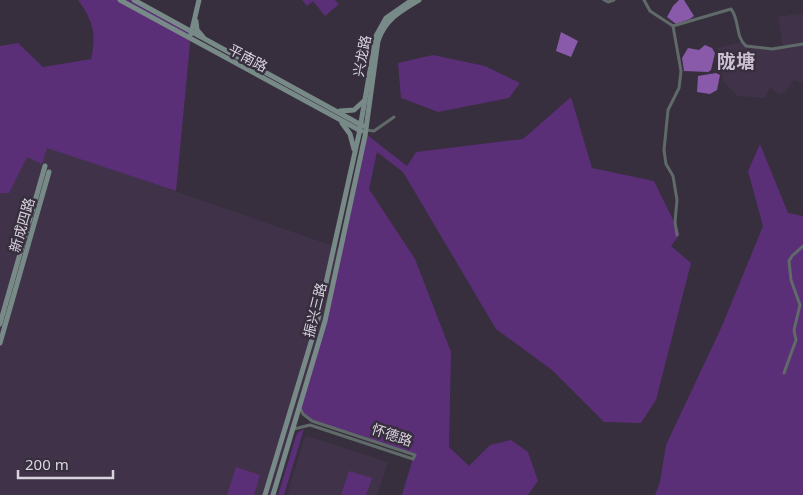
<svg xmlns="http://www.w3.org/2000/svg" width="803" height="495" viewBox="0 0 803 495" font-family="'Noto Sans','Noto Sans SC',sans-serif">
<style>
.built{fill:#403349}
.green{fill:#5b2f77}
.water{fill:#895aa9}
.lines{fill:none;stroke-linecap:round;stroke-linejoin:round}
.street{stroke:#5f6a69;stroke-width:3}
.secondary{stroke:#788a87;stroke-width:5}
.labels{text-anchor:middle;stroke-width:5;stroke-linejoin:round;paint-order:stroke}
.street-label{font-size:14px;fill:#d9d3de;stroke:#372e3e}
.district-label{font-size:19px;font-weight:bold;fill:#cabfd3;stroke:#372e3e}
</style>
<rect width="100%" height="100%" fill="#372e3e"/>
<g class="built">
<path d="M803,13V84L794,80L785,93L779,94L770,88L765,98L738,96L723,81L717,48L742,42L746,46L772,49L783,47L778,17Z"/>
<path d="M0,134L47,147L342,249L326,314L273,495H0Z"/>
<path d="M307,436L388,462L377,495H287L304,439Z"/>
</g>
<g class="green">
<path d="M78,0H134L191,33L176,191L47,148L42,164L27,157L9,193H0V46L18,43L43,67L91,59C97,35 93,20 78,0Z"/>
<path d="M302,0H335L339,4L325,16L313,1L307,6Z"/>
<path d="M433,55L485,66L520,83L509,98L438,112L401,98L398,63Z"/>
<path d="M571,97L592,168L654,181L680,234L671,246L691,263L656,400L641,423L604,422L552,370L496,329L403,172L377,152L369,189L415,259L451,352L449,447L469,466L490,445L511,440L528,452L538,481L528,495H402L414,455L309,419L300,408L326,314L366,134L407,166L416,152L523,139Z"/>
<path d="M760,144L788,213L803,216V495H655L660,482L666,445L722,326L763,226L748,171Z"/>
<path d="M304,429L284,495H278L297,433Z"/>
<path d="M236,467L260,475L254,495H227Z"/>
<path d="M349,471L372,478L366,495H341Z"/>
</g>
<g class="water">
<path d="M679,0H684L694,16L690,19L676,24L667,17L673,6Z"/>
<path d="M561,32L578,41L571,57L556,51Z"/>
<path d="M705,45L712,48L715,53L711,70L708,72L684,71L682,58L688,48L699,50Z"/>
<path d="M716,73L720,75L717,90L710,94L697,92L698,76Z"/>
</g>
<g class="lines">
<g class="street">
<path d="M604,0L608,2L614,0"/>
<path d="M644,0L650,11L673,26L731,9C740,20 735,37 746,46L772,49L803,44"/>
<path d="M673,26L681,71L679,88L668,110L664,150L666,164L673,176L677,200L675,222L677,235"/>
<path d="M366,130L374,131L394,117"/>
<path d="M784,373L796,340L794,330L800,305L791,280L789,261L792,256L803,246"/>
<path d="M294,429L310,425L413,459L415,455L312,421L303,414L300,408"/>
</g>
<g class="secondary">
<path d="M120,0L361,131"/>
<path d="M134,0L363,126"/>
<path d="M196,21L197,30L203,37"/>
<path d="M191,34L199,0"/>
<path d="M340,111L354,110L365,100"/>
<path d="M342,123L350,134L354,149"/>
<path d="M0,324L45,166"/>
<path d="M0,343L49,172"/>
<path d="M265,495L318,319L359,134L376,36L386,18L412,0"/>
<path d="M273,495L325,321L365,136L378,41C385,20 400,11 419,0"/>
</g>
</g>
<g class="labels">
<g class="street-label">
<text transform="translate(362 56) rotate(-79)" y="5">兴龙路</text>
<text transform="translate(248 58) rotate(28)" y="5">平南路</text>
<text transform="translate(22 225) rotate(-74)" y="5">新成四路</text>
<text transform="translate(315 310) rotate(-76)" y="5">振兴三路</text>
<text transform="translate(392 435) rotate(18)" y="5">怀德路</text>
</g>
<g class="district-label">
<text x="736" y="68">陇塘</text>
</g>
</g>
<path d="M18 470v8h95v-8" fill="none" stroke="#d9d3de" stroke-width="2.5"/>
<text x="25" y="470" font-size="15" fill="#d9d3de" stroke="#372e3e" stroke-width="4" paint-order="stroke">200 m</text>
</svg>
